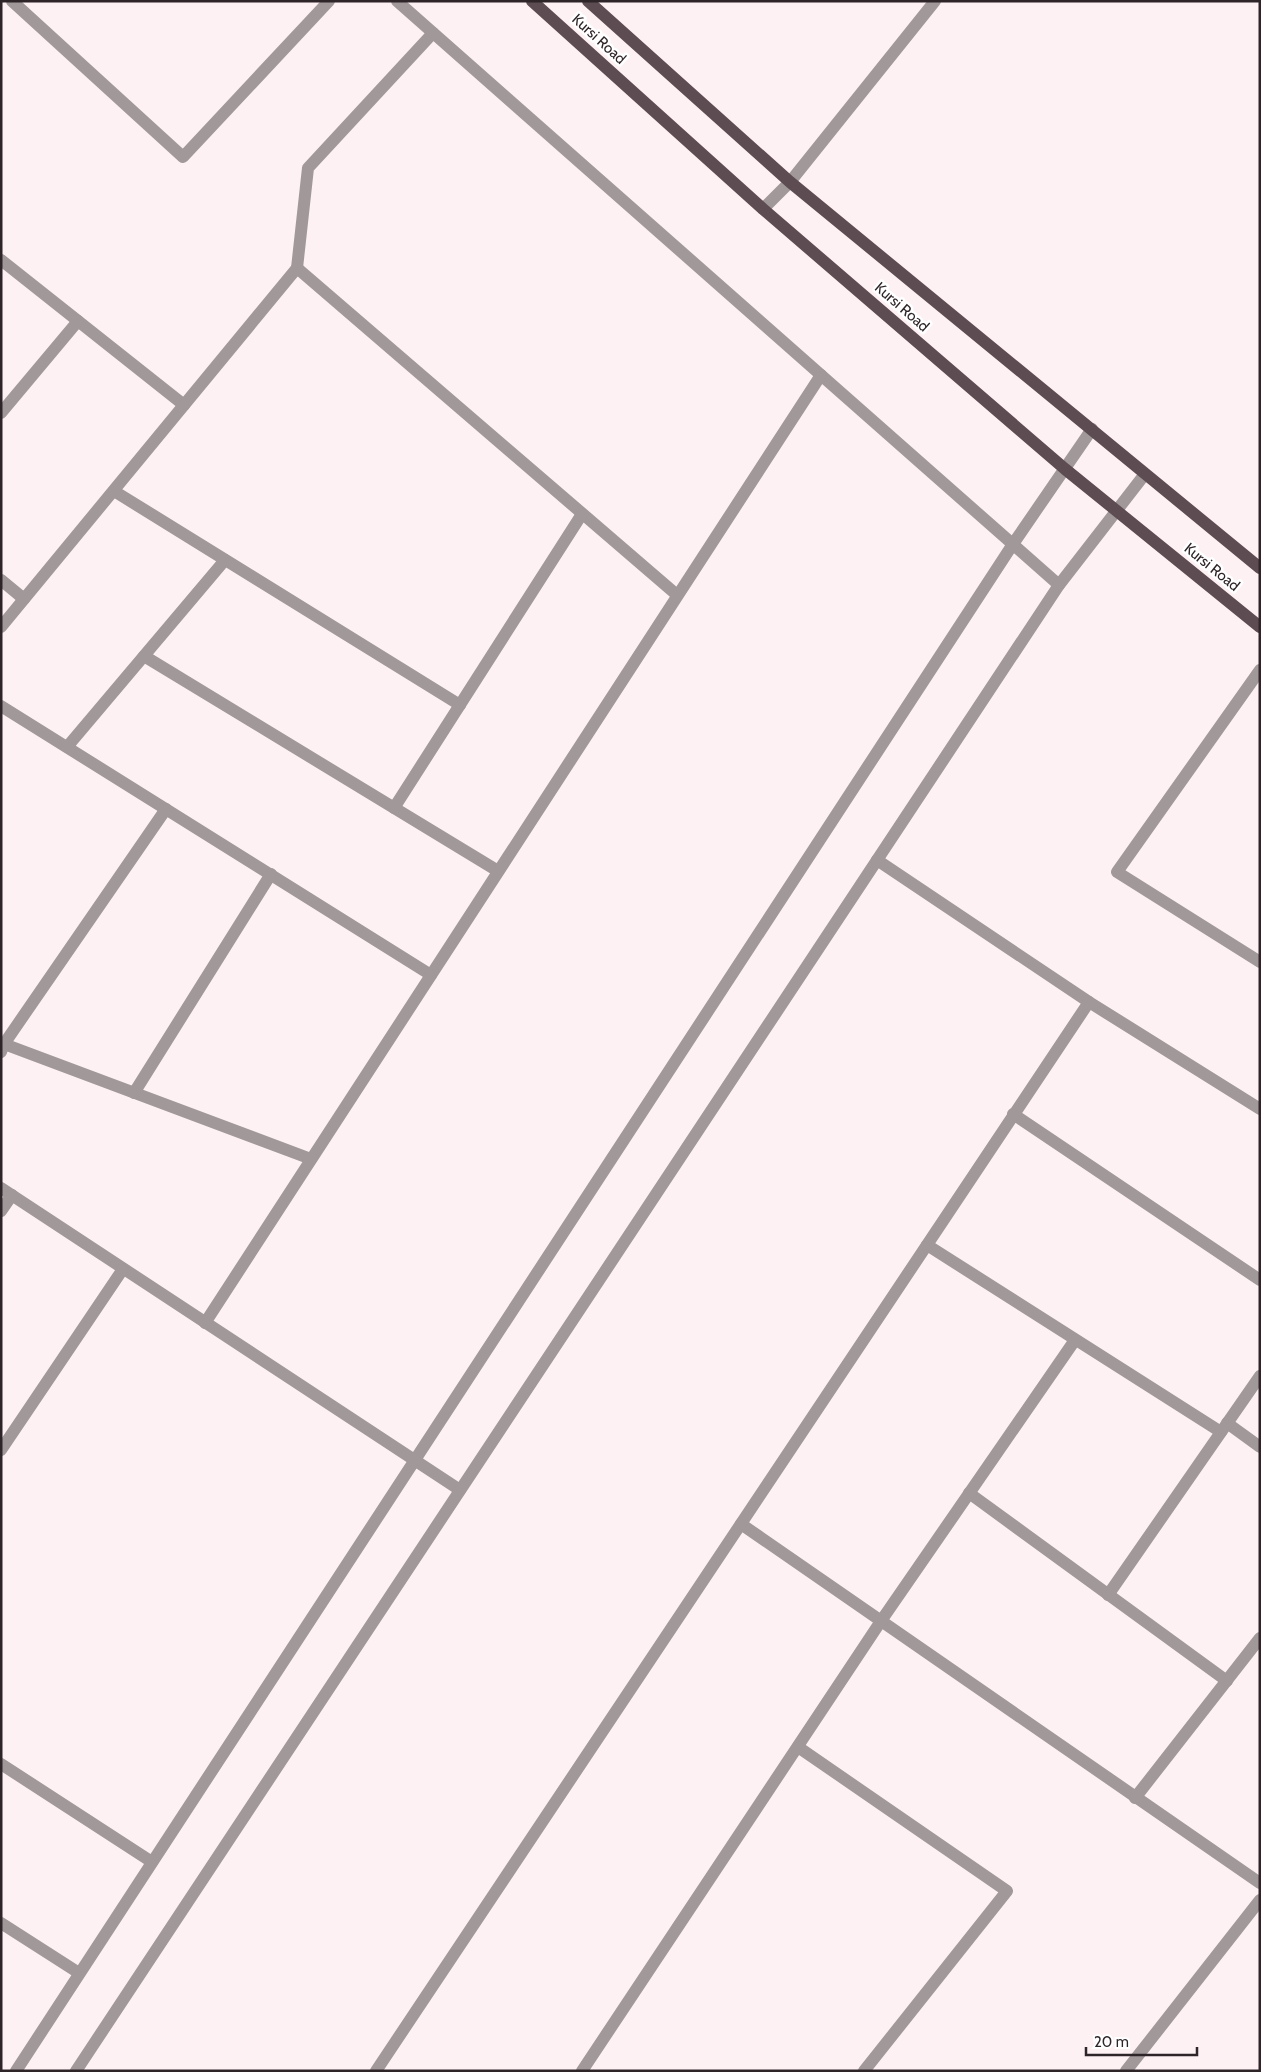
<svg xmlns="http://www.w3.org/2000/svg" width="1261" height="2072" viewBox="0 0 1261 2072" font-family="Cabin,sans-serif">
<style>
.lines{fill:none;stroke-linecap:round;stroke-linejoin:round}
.minor{stroke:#a1989a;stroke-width:12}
.major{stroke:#5d4d52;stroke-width:12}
.labels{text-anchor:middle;stroke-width:5;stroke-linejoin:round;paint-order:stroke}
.street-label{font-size:15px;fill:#2e2528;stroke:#fff}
</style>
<rect width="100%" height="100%" fill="#fef1f4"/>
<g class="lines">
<g class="minor">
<path d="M12,1L183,157L329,1"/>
<path d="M397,1L1059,585"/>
<path d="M763,209L790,182L935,1"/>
<path d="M1,260L184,405"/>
<path d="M297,268L677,595"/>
<path d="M1,413L78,321"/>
<path d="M114,491L460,705"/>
<path d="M1,580L24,599"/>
<path d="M1,627L297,268L308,168L433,33"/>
<path d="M144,656L498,871"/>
<path d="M1260,670L1117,872L1260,962"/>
<path d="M1,706L431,975"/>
<path d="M67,747L225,560"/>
<path d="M394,808L582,514"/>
<path d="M877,860L1089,1002L1260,1109"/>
<path d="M4,1044L311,1159"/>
<path d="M1,1052L4,1044L166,809"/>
<path d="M134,1093L271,874"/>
<path d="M1013,1114L1260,1280"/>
<path d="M1,1188L460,1490"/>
<path d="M1,1211L12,1195"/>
<path d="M927,1245L1221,1432"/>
<path d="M205,1323L821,375"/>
<path d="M1227,1423L1260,1447"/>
<path d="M1,1450L123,1269"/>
<path d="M969,1493L1227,1681"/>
<path d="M741,1524L1260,1883"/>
<path d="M1108,1595L1260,1376"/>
<path d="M798,1747L1007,1891L864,2071"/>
<path d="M1,1764L152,1862"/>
<path d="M1135,1798L1260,1638"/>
<path d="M1,1923L79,1973"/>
<path d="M16,2071L1013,544L1092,429"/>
<path d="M76,2071L1059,585L1145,474"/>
<path d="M376,2071L1089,1002"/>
<path d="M582,2071L881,1621L1075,1340"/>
<path d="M1126,2071L1260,1900"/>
</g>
<g class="major">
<path d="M532,1L763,209L1065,469L1260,627"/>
<path d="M588,1L790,182L1260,568"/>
</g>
</g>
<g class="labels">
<g class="street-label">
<text transform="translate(599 39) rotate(42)" y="5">Kursi Road</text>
<text transform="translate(902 307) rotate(41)" y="5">Kursi Road</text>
<text transform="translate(1212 567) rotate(39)" y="5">Kursi Road</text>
</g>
</g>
<rect width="1261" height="2072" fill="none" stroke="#2e2528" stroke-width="5"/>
<path d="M1086 2047v8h111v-8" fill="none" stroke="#2e2528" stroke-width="2.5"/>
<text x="1094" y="2047" font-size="15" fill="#2e2528" stroke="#ffffff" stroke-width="4" paint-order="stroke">20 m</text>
</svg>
